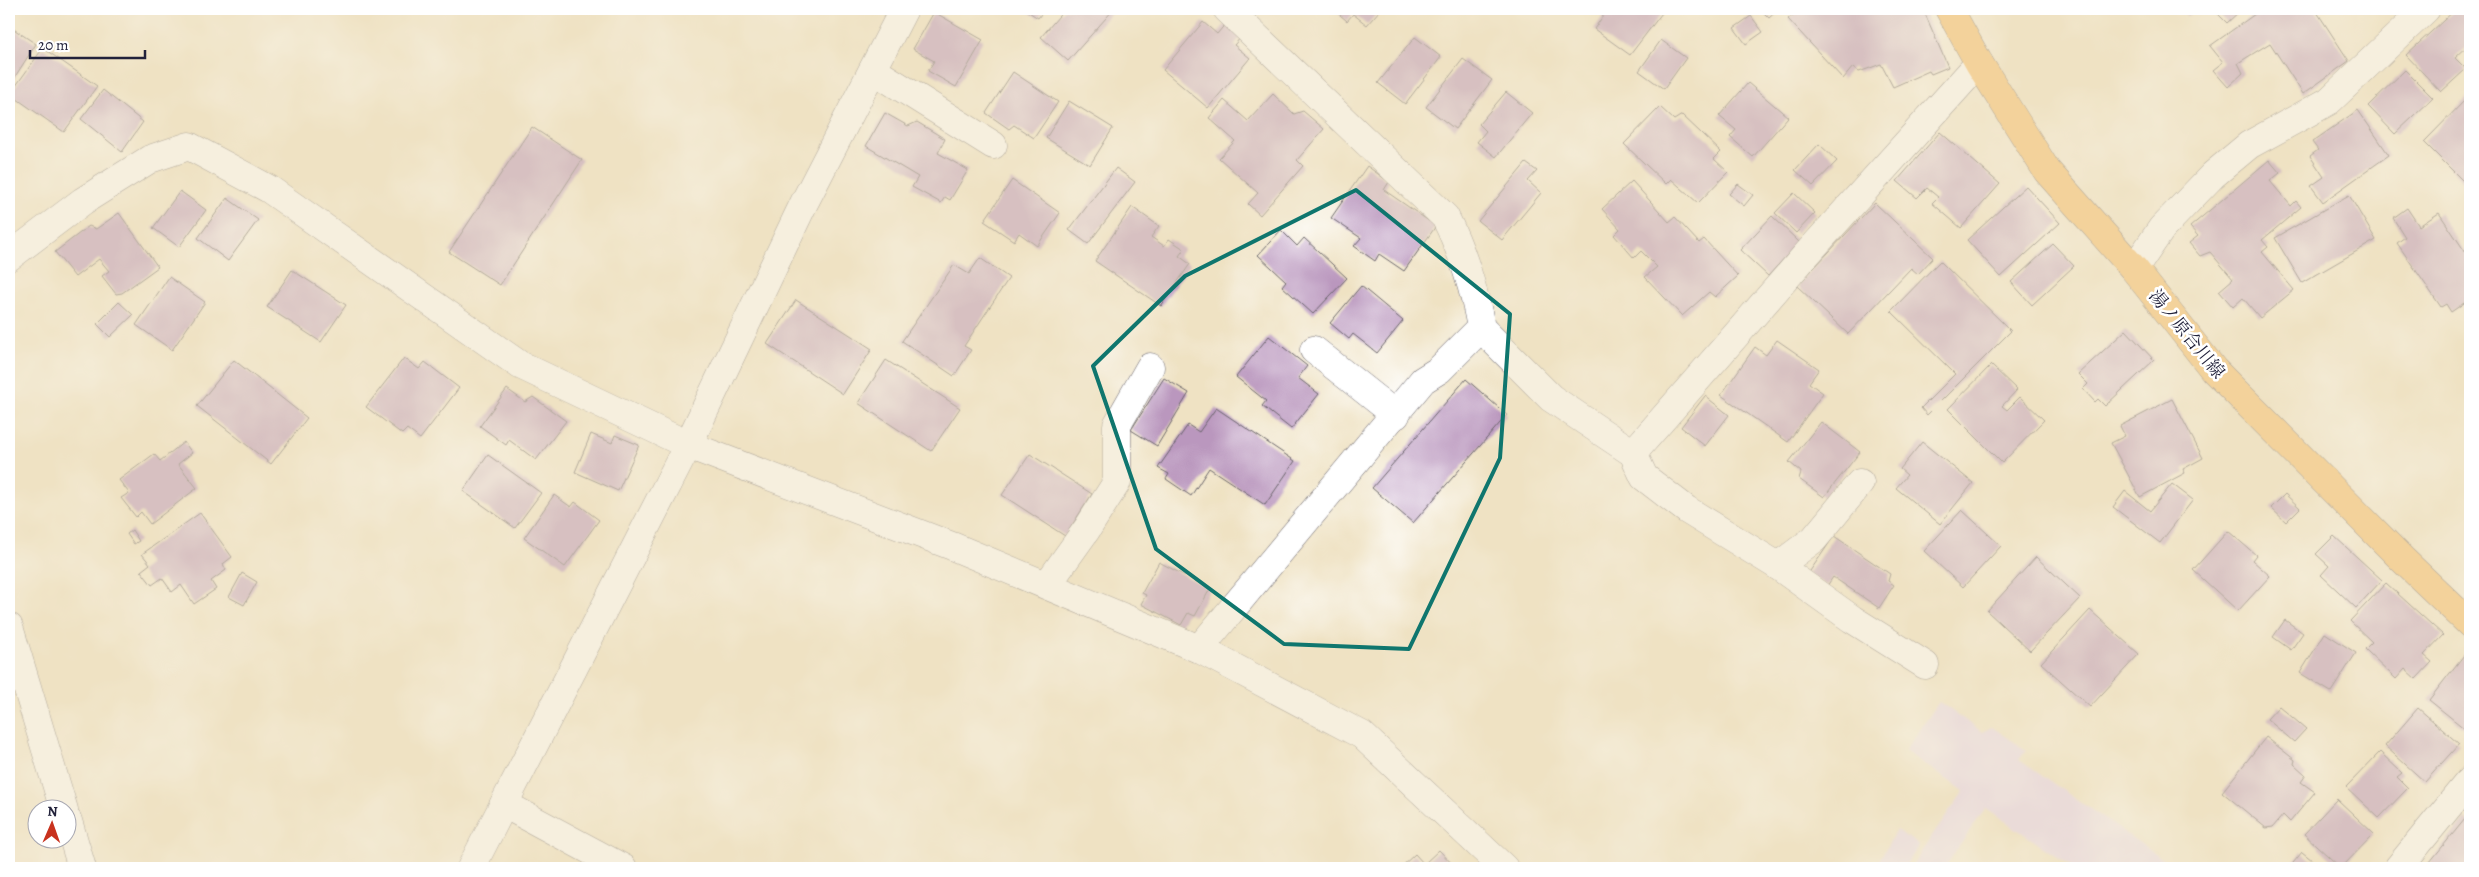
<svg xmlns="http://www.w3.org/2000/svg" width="2479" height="877" viewBox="0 0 2479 877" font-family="Alegreya,'Noto Serif JP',serif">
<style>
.built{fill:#e4d3f2}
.building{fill:#ba97be}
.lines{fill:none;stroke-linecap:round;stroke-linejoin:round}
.minor-casing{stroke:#6a656b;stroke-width:29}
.major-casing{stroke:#6a656b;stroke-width:29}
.minor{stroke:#fff;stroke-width:28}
.major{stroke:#f8bf6c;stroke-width:28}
.marked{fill:none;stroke:#0f766e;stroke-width:4;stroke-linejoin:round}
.labels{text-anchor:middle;stroke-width:5;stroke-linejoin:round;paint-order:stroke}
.street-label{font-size:18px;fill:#22223b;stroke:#fff}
</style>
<rect width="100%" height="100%" fill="#fff"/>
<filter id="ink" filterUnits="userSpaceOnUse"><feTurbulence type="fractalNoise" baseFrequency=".02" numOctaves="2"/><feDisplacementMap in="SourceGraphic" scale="10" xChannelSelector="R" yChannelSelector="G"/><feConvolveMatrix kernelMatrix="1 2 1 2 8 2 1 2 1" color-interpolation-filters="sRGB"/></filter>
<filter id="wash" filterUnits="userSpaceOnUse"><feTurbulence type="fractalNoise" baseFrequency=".0096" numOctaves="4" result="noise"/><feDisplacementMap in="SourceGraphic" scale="20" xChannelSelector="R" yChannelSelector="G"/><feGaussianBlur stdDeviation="1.12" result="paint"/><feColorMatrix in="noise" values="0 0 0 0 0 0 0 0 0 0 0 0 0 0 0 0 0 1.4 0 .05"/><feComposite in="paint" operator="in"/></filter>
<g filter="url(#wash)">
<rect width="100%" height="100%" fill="#efe2c3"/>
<g class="built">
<path d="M1939,702L1982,732L1992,727L2026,750L2019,760L2176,868H2074L1986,808L1944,868H1910L1964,791L1905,751Z"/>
<path d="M1896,830L1919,845L1904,868H1875Z"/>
</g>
<g id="blocks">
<g class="building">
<path d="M1024,9H1045L1038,18Z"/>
<path d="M1065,9H1114L1068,61L1041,37Z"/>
<path d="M1333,9H1379L1380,10L1367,25L1353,14L1347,21Z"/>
<path d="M1608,9H1665L1630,55L1594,29Z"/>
<path d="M1760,9H1779L1769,18Z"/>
<path d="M1800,9H1923L1948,67L1931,74L1929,71L1893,87L1881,64L1859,72L1853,67L1843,79L1788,19Z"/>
<path d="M2180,9H2195L2187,16Z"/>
<path d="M2213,9H2242L2227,23Z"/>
<path d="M2262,9H2315L2349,61L2303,94L2270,43L2238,63L2243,73L2228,87L2213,70L2223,62L2210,46Z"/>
<path d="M2456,9H2470V44L2455,58L2466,69L2441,92L2406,55Z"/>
<path d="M934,12L983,40L956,87L928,71L934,61L913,49Z"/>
<path d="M1751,16L1763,32L1746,44L1734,28Z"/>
<path d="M1203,22L1217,34L1227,22L1243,35L1234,45L1250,58L1208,108L1163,70Z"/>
<path d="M9,26L36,44L9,86Z"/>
<path d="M1415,37L1441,57L1405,104L1378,83Z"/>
<path d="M1661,40L1686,58L1664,89L1639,71Z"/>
<path d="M43,48L97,86L64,132L10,94Z"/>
<path d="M1463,59L1492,80L1455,129L1426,107Z"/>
<path d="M2405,70L2433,98L2395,134L2368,106Z"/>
<path d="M1013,72L1058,102L1034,138L1014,125L1009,129L986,113Z"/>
<path d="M1748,83L1788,117L1753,157L1730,137L1736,130L1719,116Z"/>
<path d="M103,90L143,122L122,152L81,119Z"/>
<path d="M1506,92L1532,113L1496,157L1477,142L1486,131L1479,124Z"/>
<path d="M1273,94L1294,114L1303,111L1324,129L1297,160L1303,166L1260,215L1248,204L1258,193L1219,158L1235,141L1209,118L1224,100L1248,121Z"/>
<path d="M2470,95V188L2424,142Z"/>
<path d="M1069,101L1113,128L1090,165L1046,138Z"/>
<path d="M1660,107L1674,120L1682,115L1721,152L1714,159L1728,172L1698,203L1671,179L1666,184L1624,144Z"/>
<path d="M2358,110L2389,155L2323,202L2311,186L2324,177L2310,156L2318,150L2312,142Z"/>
<path d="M885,113L908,126L917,122L945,139L938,153L968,170L950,200L945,197L941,203L912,187L918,177L866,146Z"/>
<path d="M532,127L582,160L500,285L449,252Z"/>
<path d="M1940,132L2000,184L1961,228L1932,203L1938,197L1927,188L1917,198L1897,181Z"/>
<path d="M1819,144L1837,161L1813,186L1795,170Z"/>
<path d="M2269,160L2280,173L2270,181L2291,206L2296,201L2301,207L2262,240L2268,247L2262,252L2294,290L2260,318L2243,298L2233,307L2219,291L2233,279L2210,252L2200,256L2189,243L2198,236L2190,227Z"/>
<path d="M1526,163L1537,171L1528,181L1541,193L1502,240L1478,221Z"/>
<path d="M1367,166L1389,182L1384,190L1436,226L1404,271L1379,254L1375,261L1354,246L1361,238L1331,218Z"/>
<path d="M1116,168L1135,182L1088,244L1069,230Z"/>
<path d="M1012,180L1060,213L1037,246L1019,233L1014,241L984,221Z"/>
<path d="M1632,181L1669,222L1675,217L1699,243L1704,239L1738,276L1715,297L1709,292L1682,316L1645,277L1657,267L1641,251L1634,258L1614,235L1620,229L1602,209Z"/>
<path d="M1738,184L1753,195L1744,206L1729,194Z"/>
<path d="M2026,186L2060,223L2001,277L1967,240Z"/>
<path d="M180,191L206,210L179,247L153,228Z"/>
<path d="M1794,193L1815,213L1796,233L1775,213Z"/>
<path d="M2349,195L2376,240L2302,283L2275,238Z"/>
<path d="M227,198L258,220L228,261L198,238Z"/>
<path d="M1875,203L1933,258L1918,274L1911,268L1848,334L1797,286Z"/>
<path d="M1132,207L1159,226L1151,237L1164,246L1169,239L1184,249L1179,256L1190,264L1161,306L1095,261Z"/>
<path d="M2407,208L2419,226L2439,213L2470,259V299L2451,312L2446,304L2441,307L2397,243L2405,237L2393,218Z"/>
<path d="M119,213L158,267L122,293L116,294L102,276L109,271L99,259L75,277L55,252L89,226L96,229Z"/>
<path d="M1772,216L1799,242L1768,276L1740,250Z"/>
<path d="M1281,230L1297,246L1304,238L1347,278L1313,314L1282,286L1286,281L1258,255Z"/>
<path d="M2053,244L2074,266L2032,305L2011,282Z"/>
<path d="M980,258L1009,278L964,346L971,350L954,376L902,341L954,265L969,274Z"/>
<path d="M1940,261L2011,331L1927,415L1921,408L1955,374L1891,311Z"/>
<path d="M292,270L346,305L321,342L267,307Z"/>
<path d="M169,277L205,302L172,350L136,325Z"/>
<path d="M1361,286L1403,321L1377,353L1353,334L1349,339L1330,323Z"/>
<path d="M796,300L872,349L843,394L767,344Z"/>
<path d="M119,302L133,315L110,337L97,324Z"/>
<path d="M2126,330L2154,360L2105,406L2098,399L2095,402L2083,389L2088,384L2078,374Z"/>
<path d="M1269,336L1307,366L1298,378L1319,394L1291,429L1262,406L1266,401L1236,377Z"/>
<path d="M1777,340L1819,369L1809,383L1823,393L1788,442L1721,395L1755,347L1766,355Z"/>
<path d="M404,358L419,369L425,362L459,388L420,439L407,429L402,434L366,407Z"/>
<path d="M234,360L307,418L271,464L197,406Z"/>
<path d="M886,360L960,408L931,451L858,403Z"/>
<path d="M1991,365L2017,390L2002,406L2007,410L2020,397L2044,420L2002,463L1948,409Z"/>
<path d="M1164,378L1189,393L1157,446L1131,430Z"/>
<path d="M1466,379L1507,415L1413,523L1372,488Z"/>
<path d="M507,389L525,402L533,397L566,421L536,460L509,440L506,445L480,426Z"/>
<path d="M1705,396L1729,415L1705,446L1681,427Z"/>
<path d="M2172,399L2203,458L2183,469L2185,473L2140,497L2111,443L2125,436L2120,426Z"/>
<path d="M1216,408L1295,461L1265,505L1209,468L1191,496L1166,479L1169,474L1158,468L1188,425L1199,432Z"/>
<path d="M1821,422L1860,452L1824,497L1799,479L1801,472L1789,462Z"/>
<path d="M591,434L612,443L615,435L639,445L618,491L575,472Z"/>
<path d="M184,442L192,453L178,464L197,488L150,524L141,512L136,517L121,498L129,493L119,480L154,454L160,461Z"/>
<path d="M1922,442L1973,483L1940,524L1896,488L1907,475L1900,469Z"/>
<path d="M1030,454L1092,494L1065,536L1002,495Z"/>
<path d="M488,455L541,493L515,528L463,491Z"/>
<path d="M2172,484L2193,500L2160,543L2113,507L2125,491L2150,511Z"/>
<path d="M2285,494L2300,508L2286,522L2271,508Z"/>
<path d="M554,495L571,507L575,502L599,520L565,567L524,538Z"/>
<path d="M1962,510L2001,546L1963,587L1924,551Z"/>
<path d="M200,513L232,557L223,564L226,570L211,581L216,589L194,604L181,585L172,592L162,578L152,585L141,571L150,564L142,554Z"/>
<path d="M132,530L139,541L134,544L127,534Z"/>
<path d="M2228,531L2256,555L2252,560L2270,576L2238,611L2193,570Z"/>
<path d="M1834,536L1890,574L1888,581L1894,585L1879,608L1833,577L1827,586L1808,574Z"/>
<path d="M2334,536L2382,580L2356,608L2321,575L2329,566L2316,554Z"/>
<path d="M2036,557L2080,598L2030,651L1987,611Z"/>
<path d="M1159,562L1210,589L1195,616L1188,613L1181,625L1141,604L1146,595L1142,593Z"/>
<path d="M242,573L257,582L244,605L229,597Z"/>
<path d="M2386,583L2443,635L2424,655L2432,662L2416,679L2405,669L2396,679L2365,649L2372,642L2350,621Z"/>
<path d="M2090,610L2139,654L2090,707L2041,663Z"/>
<path d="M2285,620L2303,633L2291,650L2273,637Z"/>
<path d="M2325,633L2356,653L2331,692L2300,673Z"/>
<path d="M2464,655L2470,661V733L2429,700Z"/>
<path d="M2279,706L2306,729L2294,742L2267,719Z"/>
<path d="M2418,708L2459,744L2425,782L2385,746Z"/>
<path d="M2266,737L2295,760L2294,764L2306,775L2301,782L2315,792L2290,822L2283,815L2273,827L2266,828L2222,792Z"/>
<path d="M2380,752L2402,773L2397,777L2408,788L2379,818L2346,787Z"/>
<path d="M2337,799L2374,834L2341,868L2304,834Z"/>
<path d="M2465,819L2470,824V868H2425Z"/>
<path d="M1439,850L1456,868H1400L1415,854L1424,864Z"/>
<path d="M2302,852L2322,868H2289Z"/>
</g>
</g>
</g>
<g filter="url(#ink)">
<use href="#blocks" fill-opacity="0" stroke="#6a656b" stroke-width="1"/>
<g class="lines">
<g class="minor-casing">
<g id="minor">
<path d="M1227,9L1445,217C1462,250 1475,292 1481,328L1551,398L1633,453L1806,255L1979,63"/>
<path d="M873,70L993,145"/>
<path d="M9,257L83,201L150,159L189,146L269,189L520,365L688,445L952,546L1199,649L1362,735L1504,868"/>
<path d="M2134,269L2162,228L2213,175L2249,145L2329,101L2426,9"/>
<path d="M1314,350L1396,415"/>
<path d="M1633,453L1644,477L1687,510L1778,566L1852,619L1925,665"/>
<path d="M1778,566L1814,539L1860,483"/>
<path d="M1047,585L1087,529L1117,482V425L1150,367"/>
<path d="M9,627L64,810"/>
<path d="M1199,649L1423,380L1439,370L1481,328"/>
<path d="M504,804L623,868"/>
<path d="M68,821L82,868"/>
<path d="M471,868L688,445L804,203L904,9"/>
<path d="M2398,868L2470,780"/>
</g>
</g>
<g class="major-casing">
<path id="major" d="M1949,9L1979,63L2047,171L2134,269L2214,370L2402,559L2470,624"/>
</g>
<use href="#minor" class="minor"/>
<use href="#major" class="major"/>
</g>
</g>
<path d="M0 0H2479V877H0ZM1356,190L1510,314L1500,458L1409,649L1284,644L1156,549L1093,366L1185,276Z" fill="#efe2c3" fill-opacity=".55" fill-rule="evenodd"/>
<path class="marked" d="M1356,190L1510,314L1500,458L1409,649L1284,644L1156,549L1093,366L1185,276Z"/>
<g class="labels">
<g class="street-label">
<text transform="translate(2187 334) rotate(51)" y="6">湯ノ原合川線</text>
</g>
</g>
<rect width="2479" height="877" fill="none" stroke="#fff" stroke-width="30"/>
<g transform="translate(52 824) rotate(2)"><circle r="24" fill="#ffffff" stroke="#a7a7b1"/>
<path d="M0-4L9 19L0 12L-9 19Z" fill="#c8321e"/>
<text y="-8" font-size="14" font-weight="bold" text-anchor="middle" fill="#22223b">N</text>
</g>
<path d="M30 50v8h115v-8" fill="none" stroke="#22223b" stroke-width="2.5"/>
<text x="38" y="50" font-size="15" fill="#22223b" stroke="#ffffff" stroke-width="4" paint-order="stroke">20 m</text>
</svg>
